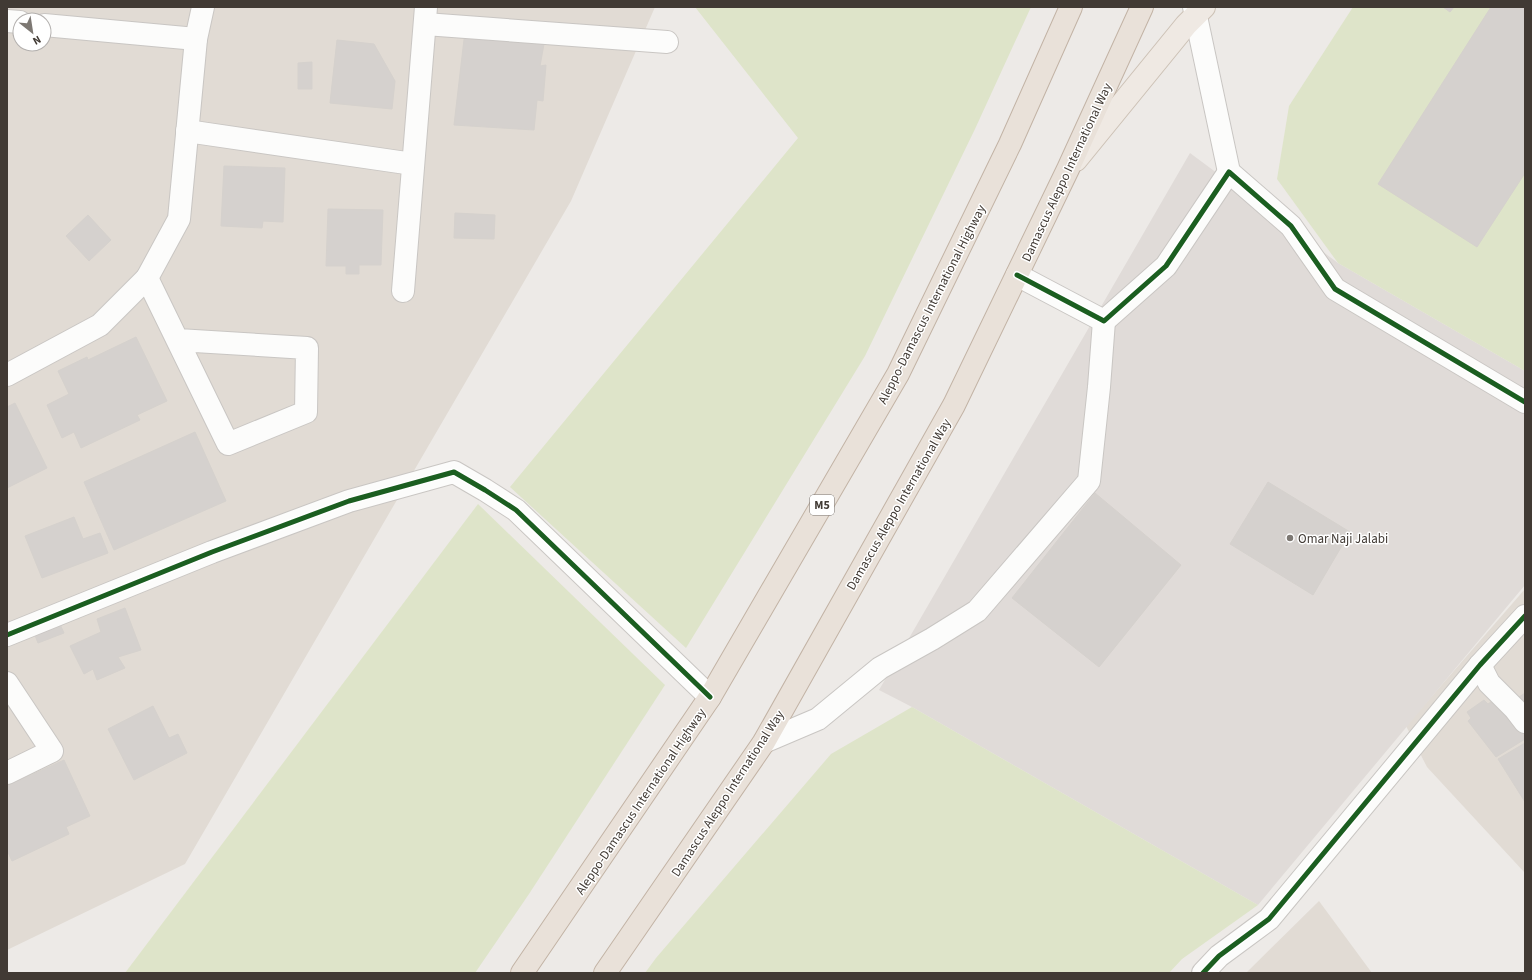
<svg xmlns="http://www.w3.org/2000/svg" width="1532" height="980" viewBox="0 0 1532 980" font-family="'Source Sans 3',sans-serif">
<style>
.residential{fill:#e1dbd4;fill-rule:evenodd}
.industrial{fill:#e0dbd8}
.green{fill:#dee4c9}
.building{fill:#d5d1ce;stroke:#d5d1cd}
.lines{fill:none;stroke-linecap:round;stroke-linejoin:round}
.minor-casing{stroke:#c9c6c3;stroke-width:24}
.major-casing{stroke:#cdc2b6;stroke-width:24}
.highway-casing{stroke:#c2b3a5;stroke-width:24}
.minor{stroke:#fcfcfb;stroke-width:22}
.major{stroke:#efe9e3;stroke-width:22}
.highway{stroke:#e9e1d9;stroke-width:22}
.cycleway-casing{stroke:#fff;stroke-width:8}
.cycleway{stroke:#1b5e20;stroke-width:5}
.poi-dot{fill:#7d7873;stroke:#fff;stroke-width:1.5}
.labels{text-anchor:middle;stroke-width:3;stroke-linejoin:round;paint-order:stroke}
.shield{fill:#fff;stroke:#7a7571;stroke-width:1}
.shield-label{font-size:12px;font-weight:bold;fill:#413a34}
.street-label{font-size:13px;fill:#413a34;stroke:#fff}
.poi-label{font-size:13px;fill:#413a34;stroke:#fff;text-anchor:start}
</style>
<rect width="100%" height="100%" fill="#edeae7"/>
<g class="residential">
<path d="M7,7H655L571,201L185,864L7,950ZM20,20H44V44H20Z"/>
<path d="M1525,589V873L1427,767L1406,726Z"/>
<path d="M1319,901L1372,973H1246Z"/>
</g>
<path class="industrial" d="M1190,153L1338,263L1525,371V585L1258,905L912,707L879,690Z"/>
<g class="green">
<path d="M695,7H1031L975,129L865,356L686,648L510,487L798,138Z"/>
<path d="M1353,7H1525V371L1338,263L1277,179L1289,106Z"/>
<path d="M478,504L665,685L529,894L475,973H125Z"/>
<path d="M912,707L1258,905L1182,959L1169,973H645L656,958L831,754Z"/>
</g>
<g class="building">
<path d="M1443,7H1454L1450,12Z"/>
<path d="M1491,7H1525V173L1477,247L1378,184Z"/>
<path d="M465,31L546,33L540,66L546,65L543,101L537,100L534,130L454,125Z"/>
<path d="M337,40L374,44L395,81L392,109L330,103Z"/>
<path d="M312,62V89H298V63Z"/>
<path d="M224,166L285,168L283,222L263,221L262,228L221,226Z"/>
<path d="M328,209L383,210L381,265H359V274H346V266H326Z"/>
<path d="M455,213L495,215L494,239L454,238Z"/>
<path d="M88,215L111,240L89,261L66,236Z"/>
<path d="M136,337L167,401L137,415L140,420L81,448L74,432L62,438L47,405L69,394L58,371L87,357L88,360Z"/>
<path d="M15,403L47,468L7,488V407Z"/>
<path d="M195,432L226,501L114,550L84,482Z"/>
<path d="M1268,482L1350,532L1313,595L1230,544Z"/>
<path d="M1095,493L1181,565L1099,667L1012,598Z"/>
<path d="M74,517L83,539L100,533L108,553L42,578L25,536Z"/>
<path d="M125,608L141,650L118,657L125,668L97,680L93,669L84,674L70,646L101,632L97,619Z"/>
<path d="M58,620L64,633L38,643L33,630Z"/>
<path d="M1525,693V707L1519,697Z"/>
<path d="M1497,698L1525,733V739L1496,757L1468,721L1471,718L1467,712L1484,700L1488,704Z"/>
<path d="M153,706L169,738L178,734L187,753L134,780L108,729Z"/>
<path d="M1525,743V802L1498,759Z"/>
<path d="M64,760L90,816L66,827L69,834L12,861L7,850V786Z"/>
</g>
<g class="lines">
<g class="minor-casing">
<g id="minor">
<path d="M1194,7L1229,172"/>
<path d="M7,21L20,22"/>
<path d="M425,24L667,42"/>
<path d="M44,25L196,39"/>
<path d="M187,131L413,164"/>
<path d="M1017,275L1104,321L1166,266L1229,172L1291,226L1335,289L1525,402"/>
<path d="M147,278L228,444L306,412L307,348L178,340"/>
<path d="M403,291L426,7"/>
<path d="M7,375L100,325L147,278L179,219L196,39L203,7"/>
<path d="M7,635L212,552L349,501L454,472L485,490L516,510L710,697"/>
<path d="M1480,665L1489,683L1515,709L1525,722"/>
<path d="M7,683L52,751L7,773"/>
<path d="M764,742L818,719L880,668L932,639L977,611L1089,481L1099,387L1104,321"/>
<path d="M1203,973L1219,956L1269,919L1480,665L1525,616"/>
</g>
</g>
<g class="major-casing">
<path id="major" d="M1076,160L1186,25L1204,7"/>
</g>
<g class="highway-casing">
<g id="highway">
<path d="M522,973L710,697L898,374L1010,144L1071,7"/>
<path d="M605,973L764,742L954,405L1068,169L1142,7"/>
</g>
</g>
<use href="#minor" class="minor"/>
<use href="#major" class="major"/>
<use href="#highway" class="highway"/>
<g class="cycleway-casing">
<g id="cycleway">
<path d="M1017,275L1104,321L1166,266L1229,172L1291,226L1335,289L1525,402"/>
<path d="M7,635L212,552L349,501L454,472L485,490L516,510L710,697"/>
<path d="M1203,973L1219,956L1269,919L1480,665L1525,616"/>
</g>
</g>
<use href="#cycleway" class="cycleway"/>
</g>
<circle class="poi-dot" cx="1290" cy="538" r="4"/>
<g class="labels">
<rect class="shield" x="810" y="495" width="24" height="20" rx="3"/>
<g class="shield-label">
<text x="822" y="509">M5</text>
</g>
<g class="street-label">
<text transform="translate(1066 172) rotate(-65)" y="5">Damascus Aleppo International Way</text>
<text transform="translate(931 304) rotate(-63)" y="5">Aleppo-Damascus International Highway</text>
<text transform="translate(898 504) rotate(-60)" y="5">Damascus Aleppo International Way</text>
<text transform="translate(727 793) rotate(-57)" y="5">Damascus Aleppo International Way</text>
<text transform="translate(640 801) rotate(-56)" y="5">Aleppo-Damascus International Highway</text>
</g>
<g class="poi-label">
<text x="1298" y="543">Omar Naji Jalabi</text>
</g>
</g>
<rect width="1532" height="980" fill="none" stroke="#413a34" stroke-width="16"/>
<g transform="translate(32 32) rotate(150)"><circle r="19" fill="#ffffff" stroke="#b3b0ae"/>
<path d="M0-3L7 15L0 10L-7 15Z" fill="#7d7873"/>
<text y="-6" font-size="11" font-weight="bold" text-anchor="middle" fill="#413a34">N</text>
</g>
</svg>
